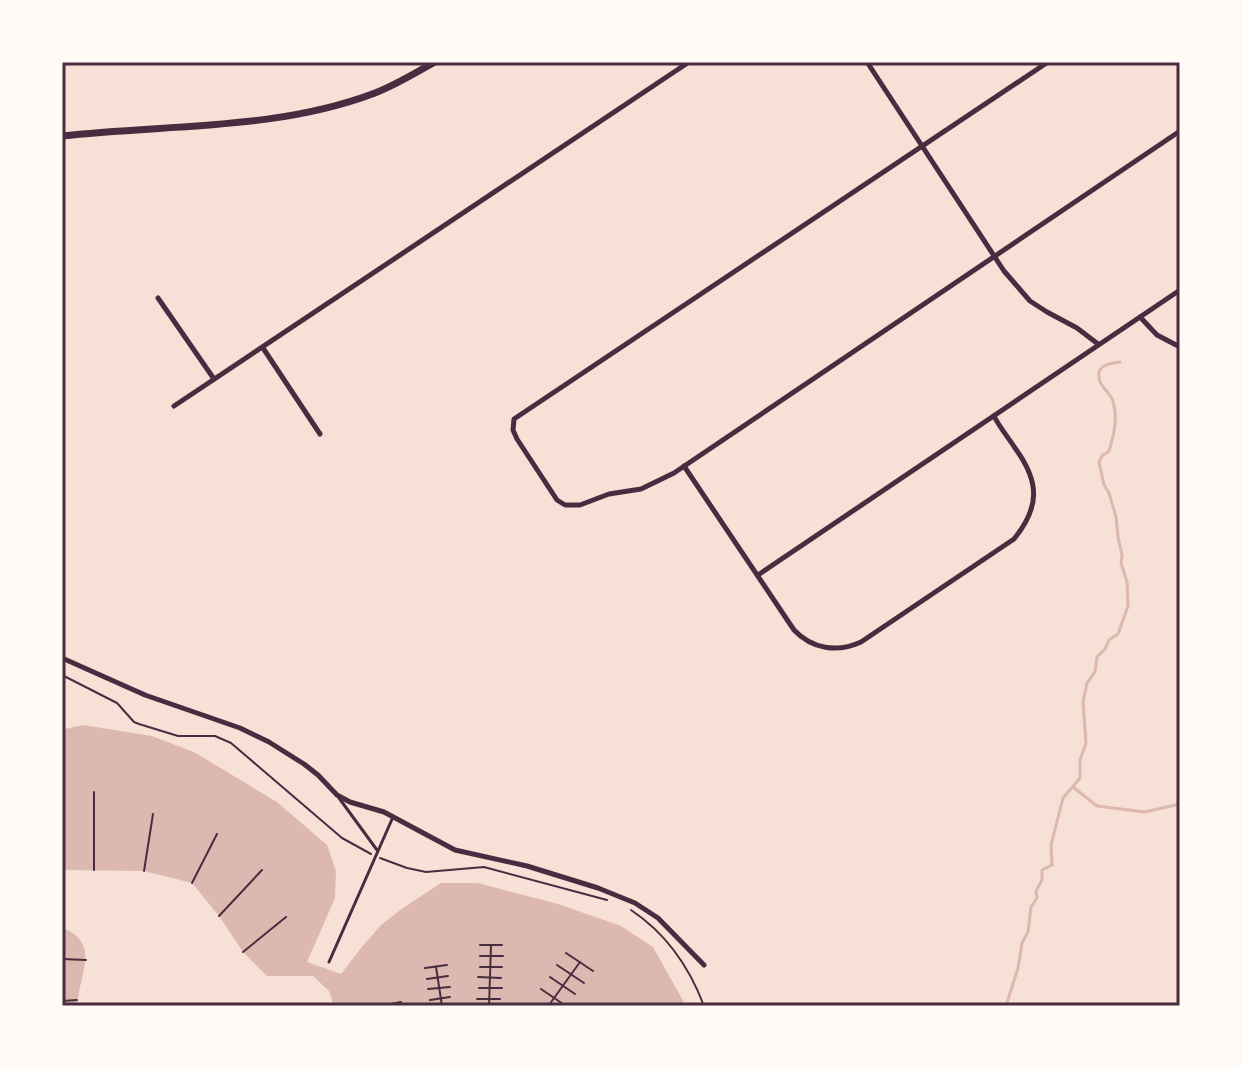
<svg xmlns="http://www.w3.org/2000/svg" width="1242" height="1068" viewBox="0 0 1242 1068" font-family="'Times New Roman',serif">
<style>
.water{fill:#dcb8b0}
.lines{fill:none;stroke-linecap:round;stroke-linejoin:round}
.stream{stroke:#dcb8b0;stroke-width:3}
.path{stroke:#4a2c40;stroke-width:2}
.service{stroke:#4a2c40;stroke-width:3}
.minor{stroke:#4a2c40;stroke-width:5}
.tertiary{stroke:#4a2c40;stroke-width:7}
.neatline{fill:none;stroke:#4a2c40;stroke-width:3}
</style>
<rect width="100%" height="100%" fill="#f7e1d7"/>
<g class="water">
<path d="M83,725L152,736L194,752L277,802L327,845L336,871L335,898L307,962L341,974L361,948L381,925L403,908L441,883H478L558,904L621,926L653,947L686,1006H550L536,1004L527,1006H334L329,991L313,976H267L243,952L219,916L192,883L144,871L62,870V738L65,729Z"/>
<path d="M62,928C102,942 79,976 77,1006H62Z"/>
</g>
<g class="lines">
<g class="stream">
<path d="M1073,787L1097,806L1145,812L1180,804"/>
<path d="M1006,1006L1018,968L1022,943L1028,932L1031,907L1037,898L1036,891L1042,880V870L1052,865L1051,845L1063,798L1080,778V760L1086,743L1083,702L1087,683L1095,672L1097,657L1105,649L1109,640L1118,634L1128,606L1127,582L1121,563L1122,555L1118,537L1116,517L1109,493L1104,485L1099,462L1102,456L1109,451C1114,434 1118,419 1113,401C1110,391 1097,386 1099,373C1100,364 1113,363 1120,362"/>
</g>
<g class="path">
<path d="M62,675L117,703L134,722L139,724L178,736H215L231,743L342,838L371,854"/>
<path d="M380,858L407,868L426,872L484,867L607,900"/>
<path d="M94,870V792"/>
<path d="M144,871L153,814"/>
<path d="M192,883L217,834"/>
<path d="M631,910C667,934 689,966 704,1006"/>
<path d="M219,916L262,870"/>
<path d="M480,945H502"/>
<path d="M243,952L286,917"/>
<path d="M566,953L593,971"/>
<path d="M480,956H503"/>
<path d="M62,959L86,960"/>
<path d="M557,965L584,983"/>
<path d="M436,967L442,1006"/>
<path d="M480,967H502"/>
<path d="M425,968L447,965"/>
<path d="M478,977L501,978"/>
<path d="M550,977L575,994"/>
<path d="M427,979L448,976"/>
<path d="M479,988H502"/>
<path d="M428,989L450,987"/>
<path d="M541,989L566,1006"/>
<path d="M477,999H500"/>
<path d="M430,1000L450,997"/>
<path d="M62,1001L77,1000"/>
<path d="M549,1005L580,962"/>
<path d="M381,1006L401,1002"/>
<path d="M489,1006L491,946"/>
</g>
<g class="service">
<path d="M339,798L377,850"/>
<path d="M329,962L393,817"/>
</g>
<g class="minor">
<path d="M867,62L1004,271L1030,301L1047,312L1077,328L1098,344"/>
<path d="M1048,62L514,419L513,430L517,439L557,500L565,505H580L609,494L641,489L674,473L1180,131"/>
<path d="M158,298L214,379"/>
<path d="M1140,317L1157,335L1180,347"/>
<path d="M263,348L320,434"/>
<path d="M174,406L689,62"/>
<path d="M684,466L794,630C812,649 837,653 861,642L1014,539C1040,507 1040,482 1015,448C1008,437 1000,428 994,416"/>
<path d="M758,575L1180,290"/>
<path d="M62,658L145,695L240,728L269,742L304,764L318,775L337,795L350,802L384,812L455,850L527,866L598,888L635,903L658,918L704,965"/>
</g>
<path class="tertiary" d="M62,136C166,124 275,131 375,93C396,85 415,73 435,62"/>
</g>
<rect width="1242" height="1068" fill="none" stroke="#fffaf5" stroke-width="128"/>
<rect x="64" y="64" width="1114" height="940" class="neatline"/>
</svg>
